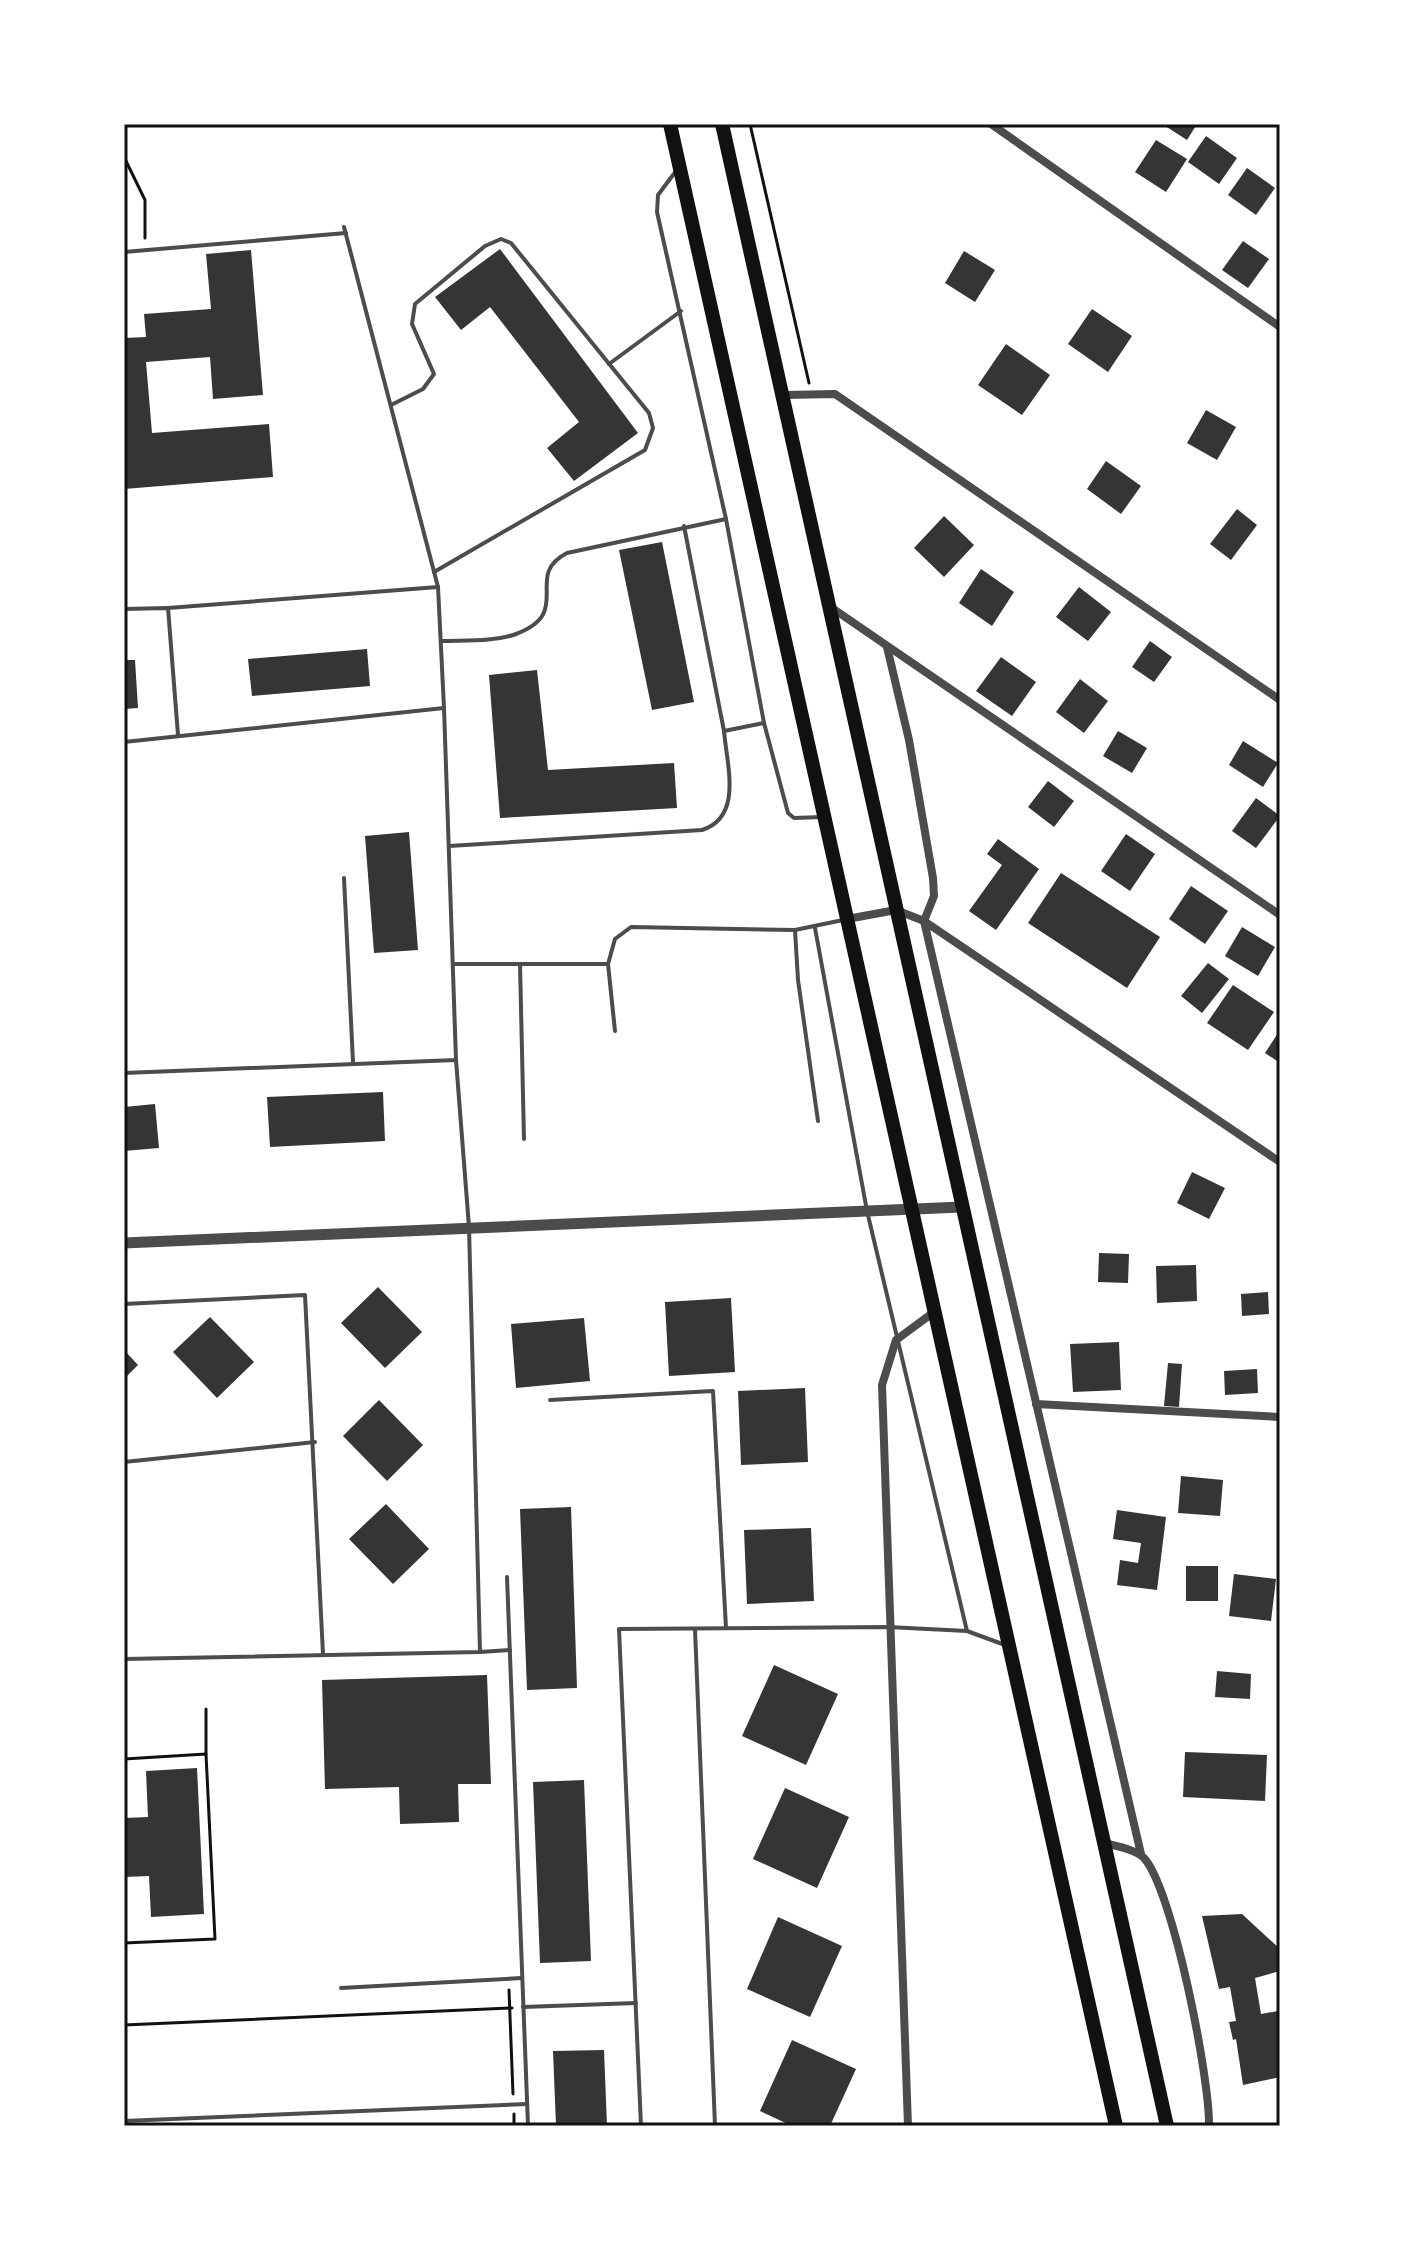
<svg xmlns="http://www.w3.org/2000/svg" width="1404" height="2250" viewBox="0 0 1404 2250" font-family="Lato,sans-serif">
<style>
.building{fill:#353535}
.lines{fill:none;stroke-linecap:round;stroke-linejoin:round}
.path{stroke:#111;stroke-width:3}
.service{stroke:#4c4c4c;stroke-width:4}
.minor{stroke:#4c4c4c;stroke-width:8}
.tertiary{stroke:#4c4c4c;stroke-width:11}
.primary{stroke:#111;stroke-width:14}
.neatline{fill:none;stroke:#111;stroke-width:3}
</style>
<rect width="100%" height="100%" fill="#fff"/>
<g class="building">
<path d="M1162,124H1197L1187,140Z"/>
<path d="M1206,136L1237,158L1219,184L1188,162Z"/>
<path d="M1156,140L1187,159L1166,192L1135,172Z"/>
<path d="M1247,168L1275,188L1256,215L1228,195Z"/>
<path d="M1243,241L1269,259L1248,288L1222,270Z"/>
<path d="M500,249L638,433L574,481L547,448L579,422L490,307L461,330L435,297Z"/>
<path d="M251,250L263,395L213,399L210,357L146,362L152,433L269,424L273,477L124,489V338L146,337L144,314L211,309L206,254Z"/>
<path d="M964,251L995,270L975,302L945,283Z"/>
<path d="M1092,309L1132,336L1108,372L1068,344Z"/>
<path d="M1006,344L1050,375L1022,415L978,385Z"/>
<path d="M1206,410L1236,427L1217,460L1187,443Z"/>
<path d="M1106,461L1141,486L1121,514L1087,489Z"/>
<path d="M1237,509L1257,525L1231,560L1210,544Z"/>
<path d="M944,516L974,545L944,577L914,548Z"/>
<path d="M662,542L694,702L652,710L619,550Z"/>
<path d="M981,569L1014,592L992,626L959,603Z"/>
<path d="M1079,587L1111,612L1088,641L1056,617Z"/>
<path d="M1150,641L1172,657L1154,682L1132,667Z"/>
<path d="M367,649L370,686L252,696L248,659Z"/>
<path d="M1001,657L1036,682L1012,716L976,691Z"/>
<path d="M124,660H135L138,708L124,709Z"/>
<path d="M537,670L548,770L674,763L677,808L500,818L489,675Z"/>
<path d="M1080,679L1108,701L1084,733L1056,712Z"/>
<path d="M1118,731L1147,748L1132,773L1103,756Z"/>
<path d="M1243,741L1278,763L1263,787L1229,765Z"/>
<path d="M1048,781L1074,801L1054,827L1028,807Z"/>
<path d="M1256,798L1280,816L1256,848L1232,831Z"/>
<path d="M409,832L418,950L374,953L365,836Z"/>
<path d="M1126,834L1155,854L1130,891L1101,871Z"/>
<path d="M998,839L1039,869L996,930L969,911L1002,865L987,854Z"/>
<path d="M1061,873L1160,937L1127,988L1028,923Z"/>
<path d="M1191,886L1228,911L1205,944L1169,919Z"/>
<path d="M1242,927L1275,947L1258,976L1225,956Z"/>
<path d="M1208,963L1229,979L1202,1013L1181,996Z"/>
<path d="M1233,985L1274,1012L1248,1050L1207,1023Z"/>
<path d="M1280,1030V1063L1265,1053Z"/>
<path d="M383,1092L385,1141L270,1147L267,1097Z"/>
<path d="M155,1104L159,1148L124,1151V1107Z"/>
<path d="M1192,1172L1225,1188L1209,1219L1177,1203Z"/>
<path d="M1099,1253L1129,1254L1128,1283L1098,1282Z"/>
<path d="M1196,1265L1197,1301L1157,1303L1156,1266Z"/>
<path d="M378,1287L422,1332L385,1368L341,1323Z"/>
<path d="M1268,1292L1269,1314L1242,1316L1241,1294Z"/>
<path d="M731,1298L735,1372L669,1376L665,1302Z"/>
<path d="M210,1317L254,1362L217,1398L173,1352Z"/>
<path d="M584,1318L590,1381L516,1388L511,1324Z"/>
<path d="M1119,1342L1121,1390L1073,1392L1070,1344Z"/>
<path d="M124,1350L138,1365L124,1379Z"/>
<path d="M1168,1363L1182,1364L1179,1407L1164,1406Z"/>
<path d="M1257,1369L1258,1393L1225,1395L1224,1371Z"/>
<path d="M805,1388L808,1462L741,1465L738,1391Z"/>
<path d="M379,1400L423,1445L387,1481L343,1436Z"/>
<path d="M1181,1476L1223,1480L1220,1516L1178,1513Z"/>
<path d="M386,1504L429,1549L393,1584L349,1539Z"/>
<path d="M571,1507L577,1688L527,1690L520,1509Z"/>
<path d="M1117,1510L1166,1517L1157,1590L1117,1585L1120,1560L1138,1563L1141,1543L1113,1539Z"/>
<path d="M811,1528L814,1601L747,1604L744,1530Z"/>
<rect x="1186" y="1566" width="32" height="35"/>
<path d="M1234,1574L1276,1579L1271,1621L1229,1616Z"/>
<path d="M774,1665L838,1694L806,1765L742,1736Z"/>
<path d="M1217,1671L1251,1674L1250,1699L1215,1697Z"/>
<path d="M487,1675L491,1784H458L459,1822L400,1824L399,1787L325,1789L322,1680Z"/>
<path d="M1185,1752L1267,1755L1265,1801L1183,1797Z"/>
<path d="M197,1768L204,1914L151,1917L149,1876L124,1877V1818L148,1817L146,1771Z"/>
<path d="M584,1780L591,1961L540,1963L533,1782Z"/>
<path d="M785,1788L849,1817L817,1888L753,1859Z"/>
<path d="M1242,1914L1280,1949V1971L1255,1978L1261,2014L1278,2011L1280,2077L1243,2085L1236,2039L1233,2040L1229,2022L1236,2021L1230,1987L1219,1989L1202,1916Z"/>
<path d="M778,1917L842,1946L810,2017L747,1989Z"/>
<path d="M792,2040L856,2069L830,2126H792L760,2111Z"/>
<path d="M604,2050L607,2126H556L553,2051Z"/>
</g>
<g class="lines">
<g class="path">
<path d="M750,124L809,383"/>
<path d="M124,157L145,200V238"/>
<path d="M206,1709V1754"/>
<path d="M124,1759L206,1754L215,1939L124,1943"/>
<path d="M509,1990L513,2094"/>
<path d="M124,2025L512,2008"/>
<path d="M514,2114V2126"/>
</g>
<g class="service">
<path d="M676,171L658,195L657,212L726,519"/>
<path d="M124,252L346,233"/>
<path d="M609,364L681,311"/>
<path d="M391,405L423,389L434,374L412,324L415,304L485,246L501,239L511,243L649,413L653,428L645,450L434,572"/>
<path d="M684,526L724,731"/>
<path d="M438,587L444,708"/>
<path d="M168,608L438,587L344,227"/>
<path d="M124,609L168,608L178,735"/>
<path d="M441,641C465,640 494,642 516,634C575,612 522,576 567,553L726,519L764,723"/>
<path d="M124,742L444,708L456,1060L124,1073"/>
<path d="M449,846L702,830C743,817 727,766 724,731L764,723L788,813L794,818L822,817"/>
<path d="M344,878L353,1062"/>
<path d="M815,928L867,1211L967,1631"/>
<path d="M795,930L798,980L818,1121"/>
<path d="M453,964H608L615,939L631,927L795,930L843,920"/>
<path d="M520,964L524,1139"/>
<path d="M608,964L615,1031"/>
<path d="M124,1304L305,1295L323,1654"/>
<path d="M550,1400L713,1391L726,1628"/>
<path d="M124,1462L315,1442"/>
<path d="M507,1577L528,2126"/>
<path d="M695,1629L715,2126"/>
<path d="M480,1652L510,1650"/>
<path d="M124,1659L480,1652L469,1227L456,1060"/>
<path d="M341,1988L522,1978"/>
<path d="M523,2007L636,2003"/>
<path d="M124,2121L527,2104"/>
<path d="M641,2126L619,1629L888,1627L967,1631L1005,1645"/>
</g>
<g class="minor">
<path d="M991,124L1280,327"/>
<path d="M785,395L835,394L1280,700"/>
<path d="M832,608L1280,915"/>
<path d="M887,647L909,740L933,878L934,896L924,921L1141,1854"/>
<path d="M847,919L896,910L924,921L1280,1162"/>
<path d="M1036,1404L1280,1417"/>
<path d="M1104,1843C1116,1846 1135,1849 1144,1858C1173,1890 1210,2079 1209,2126"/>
<path d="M908,2126L882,1385L896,1340L934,1312"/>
</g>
<path class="tertiary" d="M124,1243L962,1207"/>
<g class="primary">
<path d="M670,124L1116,2126"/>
<path d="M722,124L1167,2126"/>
</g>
</g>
<rect width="1404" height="2250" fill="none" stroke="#ffffff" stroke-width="252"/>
<rect x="126" y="126" width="1152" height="1998" class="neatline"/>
</svg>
